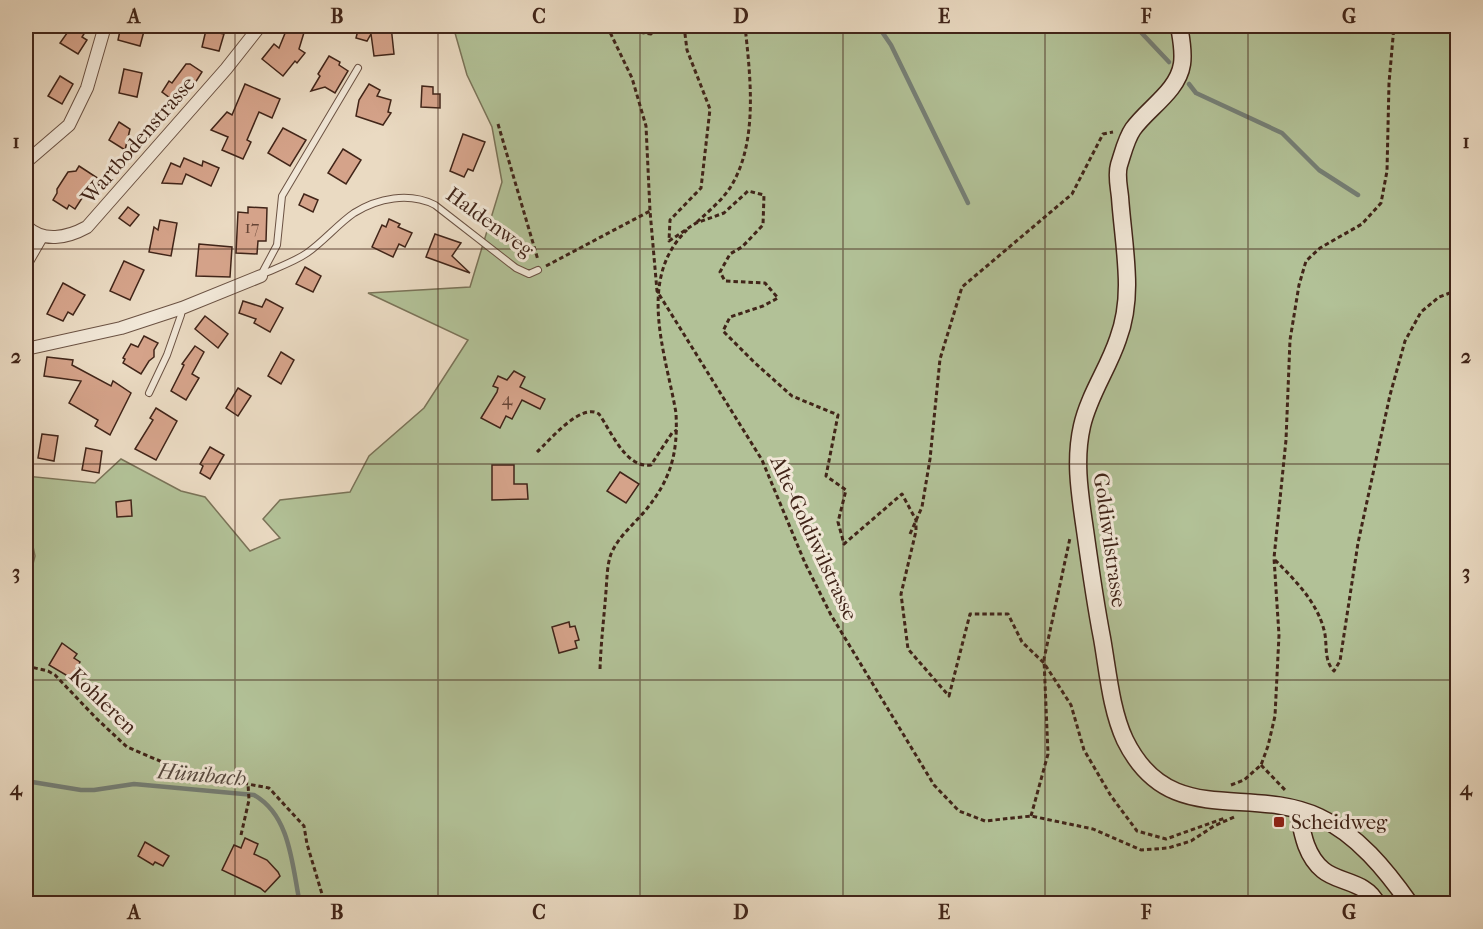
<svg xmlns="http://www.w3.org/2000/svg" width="1483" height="929" viewBox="0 0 1483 929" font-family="'IM FELL French Canon',serif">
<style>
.green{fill:#b2c197;stroke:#7a7358;stroke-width:1.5}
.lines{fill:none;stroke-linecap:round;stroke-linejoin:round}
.stream{stroke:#757f76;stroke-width:4.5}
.building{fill:#d5a38a;stroke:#412519;stroke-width:1.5}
.lane-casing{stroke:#6b5243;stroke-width:8}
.street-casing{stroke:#6b5243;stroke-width:14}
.secondary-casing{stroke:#412519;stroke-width:19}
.path{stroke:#412519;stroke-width:3;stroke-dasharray:4.5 3;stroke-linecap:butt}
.lane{stroke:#f1e7d7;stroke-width:6}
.street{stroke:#f1e7d7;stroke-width:12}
.secondary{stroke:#f1e7d7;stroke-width:16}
.grid{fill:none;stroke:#412519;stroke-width:1.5;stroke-opacity:0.55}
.poi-dot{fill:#8f2418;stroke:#f1e7d7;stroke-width:2}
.labels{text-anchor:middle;stroke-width:6;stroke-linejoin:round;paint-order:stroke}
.number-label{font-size:18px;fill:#664435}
.street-label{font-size:21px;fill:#412519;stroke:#f1e7d7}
.poi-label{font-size:21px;fill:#412519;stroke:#f1e7d7;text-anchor:start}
.water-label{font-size:22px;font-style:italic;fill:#574a40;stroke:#f1e7d7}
.neatline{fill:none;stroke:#412519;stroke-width:2}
.grid-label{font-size:20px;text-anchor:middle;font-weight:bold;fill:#412519}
</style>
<rect width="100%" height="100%" fill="#eadac2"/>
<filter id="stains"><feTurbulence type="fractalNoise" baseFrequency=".00333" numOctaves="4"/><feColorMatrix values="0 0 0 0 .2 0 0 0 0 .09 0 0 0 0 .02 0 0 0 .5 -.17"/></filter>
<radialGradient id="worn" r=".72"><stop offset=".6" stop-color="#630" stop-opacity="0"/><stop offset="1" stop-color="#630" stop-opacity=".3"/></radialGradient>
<path class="green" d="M453,26H1457V903L26,904V592L35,556L26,513V476L95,483L121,459L181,491L205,497L250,551L280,538L263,519L280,500L350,492L369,456L424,408L468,340L368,293L470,287L502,182L492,127L467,75Z"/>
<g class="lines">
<g class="stream">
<path d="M878,26L891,45L968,203"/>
<path d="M1135,26L1169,62"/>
<path d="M1189,84L1196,93L1282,133L1319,170L1358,195"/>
<path d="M26,781L81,790H94L134,784L254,795C291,816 292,866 300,904"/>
</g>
</g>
<g class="building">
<path d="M72,26H89L82,37L87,40L78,54L60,43Z"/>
<path d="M121,26H135L144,31L140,46L118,40Z"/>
<path d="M288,26H306L299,49L305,53L297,63L295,61L283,76L262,59L274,44L279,48Z"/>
<path d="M359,26H391L394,54L374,56L371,34L367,41L356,38Z"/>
<path d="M206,30L224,34L219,51L202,47Z"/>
<path d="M329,56L340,62L339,65L348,71L335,93L325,87L311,91L320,76L318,74Z"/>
<path d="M186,64H190L202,72L188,94L178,104L162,92L169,81L172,83Z"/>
<path d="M124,69L142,73L137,97L119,93Z"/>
<path d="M60,76L73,84L62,104L48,96Z"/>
<path d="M245,84L280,99L272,118L259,112L247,140L251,142L243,159L222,150L228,137L211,130L227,112L232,115Z"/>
<path d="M369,84L380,90L377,96L391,100L388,112L391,113L383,125L356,116L359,100Z"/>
<path d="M422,86L433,87V94H440V108L421,107Z"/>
<path d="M119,122L130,129L125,150L109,140Z"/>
<path d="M283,128L306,140L290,166L268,153Z"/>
<path d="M463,134L485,142L473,171L468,169L464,177L450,171Z"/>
<path d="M343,149L361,160L346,184L328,173Z"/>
<path d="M184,158L202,166L203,161L219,168L211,186L186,174L182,184L162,183L171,163L180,167Z"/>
<path d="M79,166L99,179L87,197L84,195L75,209L69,205L67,209L53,200L57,193V189L68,172L76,171Z"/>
<path d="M304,194L318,200L313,212L299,205Z"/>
<path d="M128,207L139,215L130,226L119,218Z"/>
<path d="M248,207L267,208L266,241H258L257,254L236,253L238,212L248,213Z"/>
<path d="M389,219L400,224L398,227L412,233L405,247L399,244L393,257L372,247L382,225L386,227Z"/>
<path d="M160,220L177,223L171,256L149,252L154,227L158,230Z"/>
<path d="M435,234L461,243L452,256L470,273L426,257Z"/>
<path d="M199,244L232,247L230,277L196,276Z"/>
<path d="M124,261L144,270L130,300L110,291Z"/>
<path d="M305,267L321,276L313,292L296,284Z"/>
<path d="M63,283L85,295L73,315L68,312L63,321L47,314Z"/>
<path d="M266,299L283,308L270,332L254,323L256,319L239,313L243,301L262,307Z"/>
<path d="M205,316L228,334L218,348L195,329Z"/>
<path d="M144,336L158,343L154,350V357L149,361L141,374L123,363L125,359L123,358L131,344L138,347Z"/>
<path d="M195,346L204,352L192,374L199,378L186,400L171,391L184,365L182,364Z"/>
<path d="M281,352L294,360L281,384L268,376Z"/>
<path d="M47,357L73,360L72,365L111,386L113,381L131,393L110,435L95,426L98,420L69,403L81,381L44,376Z"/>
<path d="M514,371L525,377L520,387L545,399L540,409L522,400L512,419L506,416L500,428L481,418L497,392L498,388L493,386L498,376L507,380Z"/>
<path d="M238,388L251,396L238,416L226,408Z"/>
<path d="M156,408L177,421L156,460L135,449L153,420L150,418Z"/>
<path d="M42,434L58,436L54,461L38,458Z"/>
<path d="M210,447L224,455L210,479L200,473L203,466L200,464Z"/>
<path d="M86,448L102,451L99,473L82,470Z"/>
<path d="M492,465H514V484H527L528,499L492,500Z"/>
<path d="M620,472L639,484L626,503L607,491Z"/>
<path d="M131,500L132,516L117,517L116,502Z"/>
<path d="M569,622L570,627L575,626L579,640L575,641L577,648L559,653L552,627Z"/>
<path d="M62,643L77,654L74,658L80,662L71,678L49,665Z"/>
<path d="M245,838L258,844L254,854L267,860L278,872L280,876L265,892L260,888L222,870L234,845L241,848Z"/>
<path d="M145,842L169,856L163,866L155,862L153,865L138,856Z"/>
</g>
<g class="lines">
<g class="lane-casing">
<g id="lane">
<path d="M261,275C276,268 294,262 307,253C324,241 338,224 354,213C378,198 409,192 435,205L516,268L529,274L538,270"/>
<path d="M261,275L277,245L282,196L358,68"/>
<path d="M149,393L167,355L181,315L182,309"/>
</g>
</g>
<g class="street-casing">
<g id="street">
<path d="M26,162L69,125L87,88L105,26"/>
<path d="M26,226C43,243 67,238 87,227L226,69L260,26"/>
<path d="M26,263L41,237"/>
<path d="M26,349L121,328L182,308L261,276"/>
</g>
</g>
<g class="secondary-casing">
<g id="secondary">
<path d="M1179,26C1181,38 1184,51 1182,64C1178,91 1148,108 1133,129C1126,139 1123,153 1119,165C1116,175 1119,187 1120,197C1122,226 1127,256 1127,285C1127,303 1124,323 1118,339C1108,369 1089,395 1082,426C1074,461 1080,495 1085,530C1090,566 1095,602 1102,638C1108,672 1111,710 1125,740C1169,830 1248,784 1319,817C1357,834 1386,870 1410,904"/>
<path d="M1298,811C1302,831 1305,855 1323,870C1338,883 1367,881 1377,904"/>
</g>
</g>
<g class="path">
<path d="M607,26L632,78L646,126L650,211L657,291L762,460L805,563L831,615L934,785L959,811L985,821L1031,816L1093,829L1141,850L1168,848L1191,841L1214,826L1234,817"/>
<path d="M641,26L639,32L651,34L656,26"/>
<path d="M684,26L687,50L710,109L701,188L670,220L669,241L696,223L724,213L748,191L764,195L763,225L742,247L730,254L720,272L725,281L765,283L778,298L763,306L730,317L723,331L754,362L792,396L838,415L826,476L846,490L838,522L844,544L902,494L916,520V531L901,594L908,649L949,696L970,614H1008L1022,642L1044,663L1071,705L1084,750L1111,796L1137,831L1166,839L1225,818"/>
<path d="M498,124L538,260"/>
<path d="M697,222C710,210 726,197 734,181C758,136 750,74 745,26"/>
<path d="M546,266L650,211"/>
<path d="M537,452C549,441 581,402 599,414C611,431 626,469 651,465L672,433L677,430"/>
<path d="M910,534L922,507L930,459L940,359L962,287L1072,194L1103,134L1113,132"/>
<path d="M1275,560C1295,580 1317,602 1324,630C1328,644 1323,660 1334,671L1340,661L1358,543L1390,395L1405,341L1421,312L1439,297L1458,290"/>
<path d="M26,666L48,671L55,675L96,718L127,747L160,761L216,778L269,788L304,826L307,844L325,904"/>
<path d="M600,669C601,641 604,618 606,591C607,579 607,565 611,554C618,537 633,525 645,511C671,479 678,454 676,413C666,354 636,279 687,230"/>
<path d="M1261,765L1287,792"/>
<path d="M1231,785L1244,780L1261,765L1268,746L1275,716L1279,635L1274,558L1286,440L1290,340L1299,285L1306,261L1320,248L1362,224L1381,203L1387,171L1389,83L1394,26"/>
<path d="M1031,816L1048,754L1044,659L1070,538"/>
<path d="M241,835L249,800L248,784"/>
</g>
<use href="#lane" class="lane"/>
<use href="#street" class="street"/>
<use href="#secondary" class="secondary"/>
</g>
<path class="grid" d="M235,26V904M438,26V904M640,26V904M843,26V904M1045,26V904M1248,26V904M26,249H1458M26,464H1458M26,680H1458"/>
<rect class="poi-dot" x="1273" y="816" width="12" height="12" rx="3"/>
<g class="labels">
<g class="number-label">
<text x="252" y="233">17</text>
<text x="507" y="405">4</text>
</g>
<g class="street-label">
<text transform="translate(138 140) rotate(-49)" y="7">Wartbodenstrasse</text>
<text transform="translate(490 222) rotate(36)" y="7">Haldenweg</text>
<text transform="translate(814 538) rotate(65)" y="7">Alte-Goldiwilstrasse</text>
<text transform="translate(1110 540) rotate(82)" y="7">Goldiwilstrasse</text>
<text transform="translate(103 701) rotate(44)" y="7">Kohleren</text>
</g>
<g class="poi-label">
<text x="1291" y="829">Scheidweg</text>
</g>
<g class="water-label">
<text transform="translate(202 774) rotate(5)" y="8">Hünibach</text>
</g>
</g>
<rect width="1483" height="929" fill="none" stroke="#eadac2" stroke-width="66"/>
<rect x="33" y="33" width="1417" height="863" class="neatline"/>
<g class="grid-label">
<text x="134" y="23">A</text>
<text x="337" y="23">B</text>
<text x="539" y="23">C</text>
<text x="741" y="23">D</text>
<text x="944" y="23">E</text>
<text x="1146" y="23">F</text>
<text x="1349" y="23">G</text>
<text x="16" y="148">1</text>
<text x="1466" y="148">1</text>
<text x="16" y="363">2</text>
<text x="1466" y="363">2</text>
<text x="16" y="579">3</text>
<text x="1466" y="579">3</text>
<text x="16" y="795">4</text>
<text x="1466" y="795">4</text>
<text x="134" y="919">A</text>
<text x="337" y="919">B</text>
<text x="539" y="919">C</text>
<text x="741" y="919">D</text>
<text x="944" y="919">E</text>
<text x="1146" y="919">F</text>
<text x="1349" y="919">G</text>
</g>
<rect width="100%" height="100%" filter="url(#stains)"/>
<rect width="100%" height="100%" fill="url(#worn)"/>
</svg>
